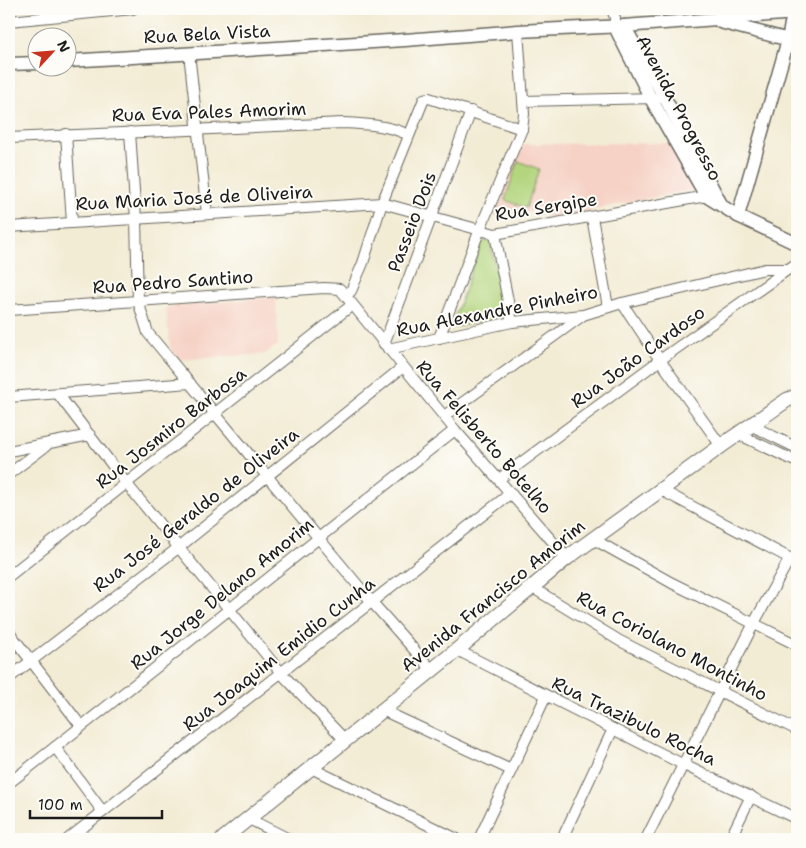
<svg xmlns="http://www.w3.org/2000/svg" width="806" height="848" viewBox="0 0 806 848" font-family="'Shantell Sans',sans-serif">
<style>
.built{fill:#f6d1c5}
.green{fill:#b3d57e;stroke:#68784d}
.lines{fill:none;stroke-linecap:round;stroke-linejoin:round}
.minor-casing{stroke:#67655d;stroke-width:12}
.tertiary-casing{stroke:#67655d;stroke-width:15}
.secondary-casing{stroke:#67655d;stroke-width:16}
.minor{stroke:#fff;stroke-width:10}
.tertiary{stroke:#fff;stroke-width:12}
.secondary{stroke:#fff;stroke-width:14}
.labels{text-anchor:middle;stroke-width:4;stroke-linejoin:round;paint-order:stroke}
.street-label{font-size:18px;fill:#1c1c1c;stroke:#fdfcf7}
</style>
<rect width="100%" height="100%" fill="#fdfcf7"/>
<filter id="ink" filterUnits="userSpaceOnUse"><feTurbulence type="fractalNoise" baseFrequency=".02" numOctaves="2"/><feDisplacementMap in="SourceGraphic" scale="10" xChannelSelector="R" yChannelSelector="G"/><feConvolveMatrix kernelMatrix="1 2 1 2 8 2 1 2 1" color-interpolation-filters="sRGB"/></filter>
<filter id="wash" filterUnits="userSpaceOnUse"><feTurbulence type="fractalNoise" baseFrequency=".0096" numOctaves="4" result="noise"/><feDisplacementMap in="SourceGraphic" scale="20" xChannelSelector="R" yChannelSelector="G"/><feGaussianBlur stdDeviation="1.12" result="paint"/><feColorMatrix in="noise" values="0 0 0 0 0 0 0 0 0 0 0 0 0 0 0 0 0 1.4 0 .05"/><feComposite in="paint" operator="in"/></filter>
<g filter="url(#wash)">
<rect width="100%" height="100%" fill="#f3ecd5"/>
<g class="built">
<path d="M669,143L693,187L692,190L550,218L539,210L494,217L522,144Z"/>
<path d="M276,297L278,345L265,354L179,360L170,349L166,307Z"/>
</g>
<g class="green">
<path d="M518,161L539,169L526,208L505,200Z"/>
<path d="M482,241H490L505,317L451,328Z"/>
</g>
</g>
<g filter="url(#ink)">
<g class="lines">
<g class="minor-casing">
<g id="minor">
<path d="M612,9L615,18V27"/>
<path d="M9,21L133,9"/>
<path d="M189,53L207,214"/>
<path d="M523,101L657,98"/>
<path d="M130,132L136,219L138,301L148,333L371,601L432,670"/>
<path d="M66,134L72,222"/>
<path d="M9,138L343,123C366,124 388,125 409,135"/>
<path d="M592,217L608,307"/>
<path d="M9,227L382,203L495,234L712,195"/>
<path d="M495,234L512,322"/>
<path d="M346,295L351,291L363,263L382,203L424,99L429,98L522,129"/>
<path d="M622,303L660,360L721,446"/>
<path d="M9,310L324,288L340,289L455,430L567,558"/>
<path d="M439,338L480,229L522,129L524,114L518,31"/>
<path d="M384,344L471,111"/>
<path d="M388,349L512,322L583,315L622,303L765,269H787"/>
<path d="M58,394L126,483L282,674L345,740"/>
<path d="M9,397L190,383"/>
<path d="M444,416L582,316"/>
<path d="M750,425L797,448"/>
<path d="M738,434L797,462"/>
<path d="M9,451L90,435"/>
<path d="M9,474L46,446"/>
<path d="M499,479L660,360L797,263"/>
<path d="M661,490L797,562"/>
<path d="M593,539L672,583L797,645"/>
<path d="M9,576L352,305"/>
<path d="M533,588L620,641L797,730"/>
<path d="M9,632L81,726"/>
<path d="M457,650L684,765L797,819"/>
<path d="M9,678L178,548L403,367"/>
<path d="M382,710L511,770"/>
<path d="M55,747L103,812"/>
<path d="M311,768L457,839"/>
<path d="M9,783C159,667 306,547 455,430"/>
<path d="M249,819L289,839"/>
<path d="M68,839L511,493"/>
<path d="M479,839L546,696"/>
<path d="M562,839L613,729"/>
<path d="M646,839L754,623L790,558"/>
<path d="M730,839L751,796"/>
</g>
</g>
<g class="tertiary-casing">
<g id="tertiary">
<path d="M720,22L797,42"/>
<path d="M624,26L666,100L722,206"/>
<path d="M615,27L650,97L706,196L738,216L797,244"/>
<path d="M68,61L405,40L518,31L624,26L797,13"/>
<path d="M9,64L38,63"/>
<path d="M738,216L788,40L793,13"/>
</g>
</g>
<g class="secondary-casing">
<path id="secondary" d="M223,839L457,650L567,558L721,446L787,400L797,396"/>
</g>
<use href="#minor" class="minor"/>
<use href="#tertiary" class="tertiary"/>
<use href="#secondary" class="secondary"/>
</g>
</g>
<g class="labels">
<g class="street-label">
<text transform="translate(207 34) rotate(-3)" y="6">Rua Bela Vista</text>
<text transform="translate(679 108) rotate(62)" y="6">Avenida Progresso</text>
<text transform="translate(209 112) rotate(-2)" y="6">Rua Eva Pales Amorim</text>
<text transform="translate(194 198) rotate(-3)" y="6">Rua Maria José de Oliveira</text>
<text transform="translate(546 207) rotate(-9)" y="6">Rua Sergipe</text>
<text transform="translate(412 222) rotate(-69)" y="6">Passeio Dois</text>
<text transform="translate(173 282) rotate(-4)" y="6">Rua Pedro Santino</text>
<text transform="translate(497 311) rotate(-11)" y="6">Rua Alexandre Pinheiro</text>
<text transform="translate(638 357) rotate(-36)" y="6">Rua João Cardoso</text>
<text transform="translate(171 428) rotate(-38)" y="6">Rua Josmiro Barbosa</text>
<text transform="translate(484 437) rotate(49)" y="6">Rua Felisberto Botelho</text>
<text transform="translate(196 510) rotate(-38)" y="6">Rua José Geraldo de Oliveira</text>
<text transform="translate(222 594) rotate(-39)" y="6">Rua Jorge Delano Amorim</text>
<text transform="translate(493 596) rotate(-39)" y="6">Avenida Francisco Amorim</text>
<text transform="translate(672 646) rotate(28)" y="6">Rua Coriolano Montinho</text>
<text transform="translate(279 654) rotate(-38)" y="6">Rua Joaquim Emidio Cunha</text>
<text transform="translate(634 721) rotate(26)" y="6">Rua Trazibulo Rocha</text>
</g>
</g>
<rect width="806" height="848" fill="none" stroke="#fdfcf7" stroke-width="30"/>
<g transform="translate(52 52) rotate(64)"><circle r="24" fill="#fdfcf7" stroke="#a3a29f"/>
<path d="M0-4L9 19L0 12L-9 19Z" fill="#c8321e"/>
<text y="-8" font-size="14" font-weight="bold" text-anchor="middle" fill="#1c1c1c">N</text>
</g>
<path d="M30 810v8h132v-8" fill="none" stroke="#1c1c1c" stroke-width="2.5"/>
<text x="38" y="810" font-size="15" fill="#1c1c1c" stroke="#fdfcf7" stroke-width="4" paint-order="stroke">100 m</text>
</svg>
